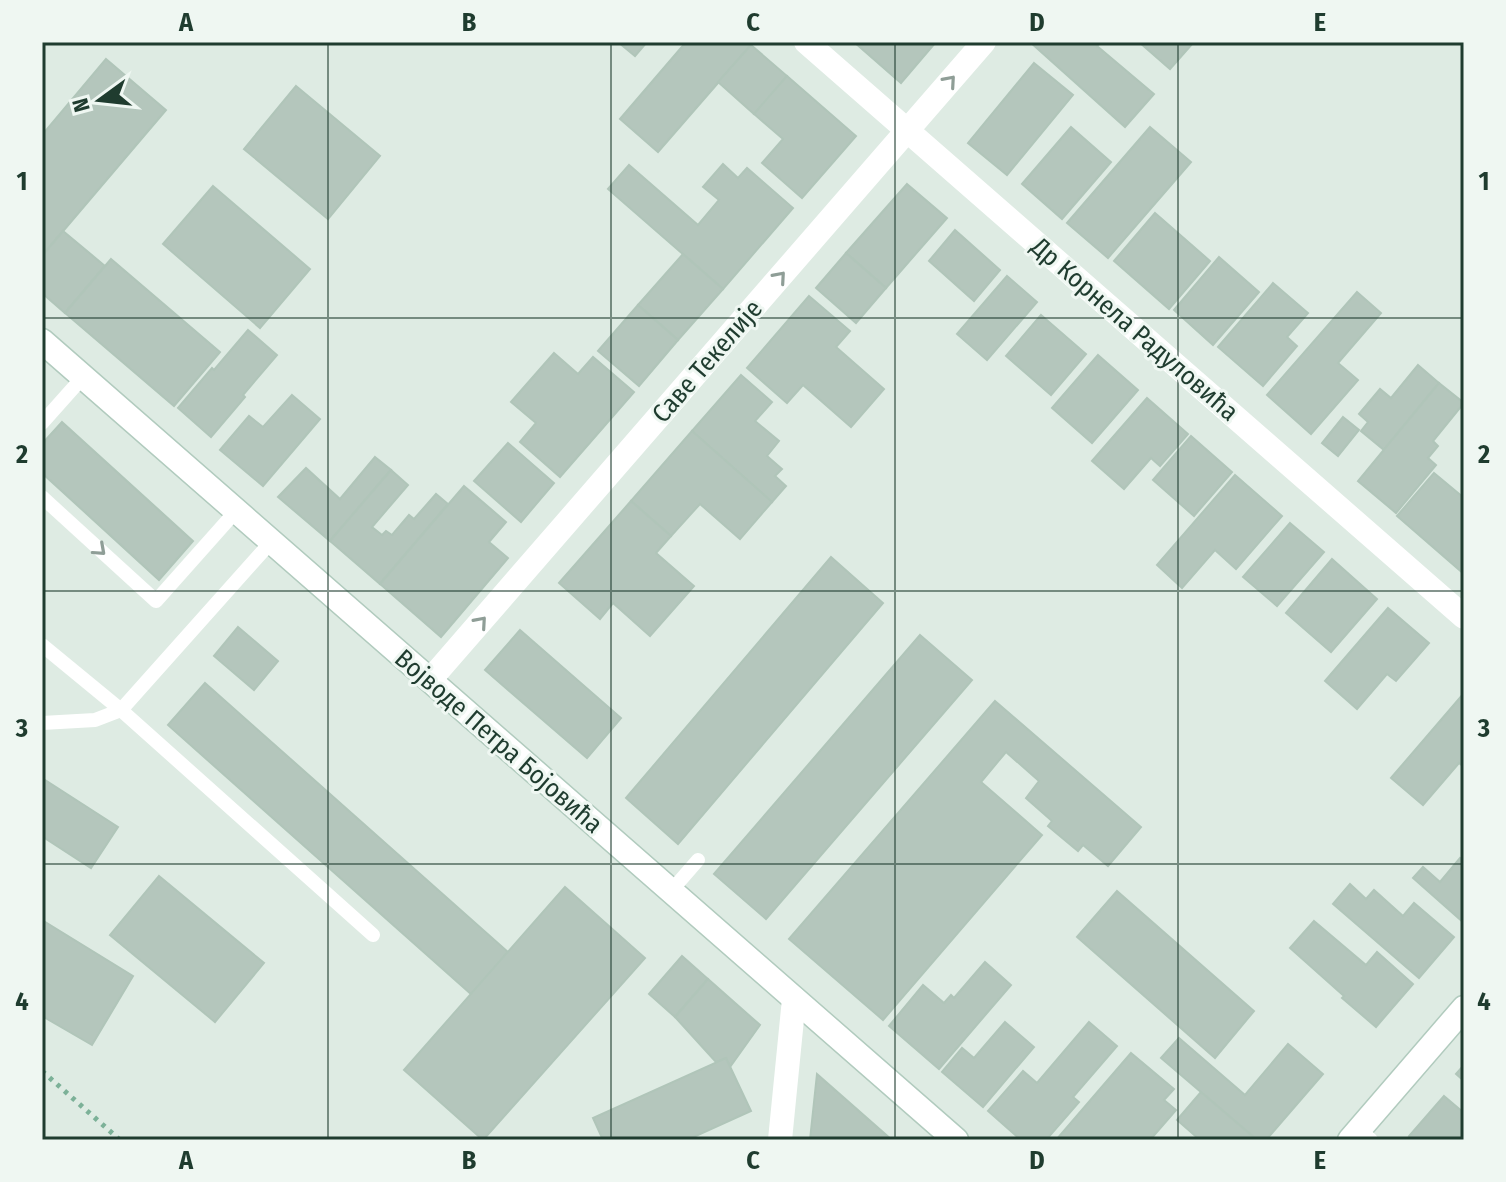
<svg xmlns="http://www.w3.org/2000/svg" width="1506" height="1182" viewBox="0 0 1506 1182" font-family="'Fira Sans Condensed',sans-serif">
<style>
.building{fill:#b4c6bc;stroke:#b0c5b9;stroke-width:2}
.lines{fill:none;stroke-linecap:round;stroke-linejoin:round}
.secondary-casing{stroke:#b1cbbe;stroke-width:27}
.path{stroke:#7cb198;stroke-width:5;stroke-dasharray:4 6;stroke-linecap:butt}
.lane{stroke:#fff;stroke-width:14}
.street{stroke:#fff;stroke-width:24}
.secondary{stroke:#fff;stroke-width:24}
.oneway{stroke:#8f9e97}
.grid{fill:none;stroke:#1f3c2f;stroke-width:2;stroke-opacity:0.55}
.labels{text-anchor:middle;stroke-width:6;stroke-linejoin:round;paint-order:stroke}
.street-label{font-size:26px;fill:#1f3c2f;stroke:#eff7f2}
.neatline{fill:none;stroke:#1f3c2f;stroke-width:3}
.grid-label{font-size:26px;text-anchor:middle;font-weight:bold;fill:#1f3c2f}
</style>
<rect width="100%" height="100%" fill="#deebe3"/>
<g class="building">
<path d="M618,42H647L635,56Z"/>
<path d="M686,42H748L751,45L658,152L620,119Z"/>
<path d="M854,42H936L901,83Z"/>
<path d="M1030,42H1101L1097,46L1154,94L1125,127Z"/>
<path d="M1139,42H1192L1193,43L1170,69Z"/>
<path d="M751,45L787,76L754,114L718,82Z"/>
<path d="M106,59L166,110L42,256V135Z"/>
<path d="M1034,63L1073,95L1007,175L968,143Z"/>
<path d="M787,76L856,136L802,198L762,163L783,139L754,114Z"/>
<path d="M296,86L380,156L328,219L244,149Z"/>
<path d="M1071,127L1111,162L1062,219L1022,184Z"/>
<path d="M1150,127L1191,162L1108,258L1067,223Z"/>
<path d="M723,164L738,178L747,168L793,208L723,289L608,189L629,165L698,225L719,200L703,187Z"/>
<path d="M907,184L947,218L886,288L846,253Z"/>
<path d="M213,186L310,269L260,328L163,244Z"/>
<path d="M1155,213L1210,261L1169,309L1114,261Z"/>
<path d="M955,230L1000,270L974,301L929,261Z"/>
<path d="M63,231L105,266L65,313L42,293V256Z"/>
<path d="M846,253L886,288L856,323L816,288Z"/>
<path d="M683,254L723,289L678,340L638,305Z"/>
<path d="M1219,257L1259,292L1213,345L1174,310Z"/>
<path d="M111,259L220,352L174,406L65,313Z"/>
<path d="M1007,276L1037,302L987,360L957,334Z"/>
<path d="M1273,283L1308,313L1287,337L1297,346L1263,386L1218,347Z"/>
<path d="M1357,292L1381,313L1338,363L1358,380L1311,434L1267,395Z"/>
<path d="M809,296L850,331L836,347L884,389L851,427L803,385L787,403L747,368Z"/>
<path d="M638,305L678,340L639,386L598,351Z"/>
<path d="M1041,315L1086,354L1051,395L1006,356Z"/>
<path d="M248,330L277,355L243,395L245,397L211,437L178,408L212,368L214,370Z"/>
<path d="M554,353L578,374L593,357L634,392L560,477L520,442L536,423L511,402Z"/>
<path d="M1098,355L1138,390L1092,443L1052,408Z"/>
<path d="M1418,365L1439,383L1384,450L1361,431L1368,422L1359,414L1380,389L1391,398Z"/>
<path d="M741,375L772,402L755,421L779,441L767,456L782,469L775,476L786,486L772,502L692,431Z"/>
<path d="M1439,383L1464,403L1433,441L1438,446L1428,458L1436,465L1396,513L1358,481Z"/>
<path d="M292,395L320,419L263,486L220,450L249,416L263,427Z"/>
<path d="M1147,398L1188,434L1160,466L1151,458L1124,489L1092,461Z"/>
<path d="M1343,417L1359,430L1338,456L1322,443Z"/>
<path d="M62,422L193,541L159,580L42,473V444Z"/>
<path d="M692,431L772,502L740,539L700,504L671,536L631,501Z"/>
<path d="M1191,436L1232,472L1194,516L1153,480Z"/>
<path d="M508,443L554,483L521,522L474,481Z"/>
<path d="M375,457L391,470L330,541L278,497L306,468L340,499Z"/>
<path d="M391,470L408,485L372,527L382,535L386,531L392,535L409,515L414,519L436,494L448,504L380,584L330,541Z"/>
<path d="M1434,473L1464,498V574L1397,516Z"/>
<path d="M1235,475L1282,516L1236,569L1215,550L1182,588L1157,565Z"/>
<path d="M464,486L506,522L489,542L508,558L441,637L380,584Z"/>
<path d="M631,501L671,536L656,553L694,586L650,636L613,603L600,619L559,583Z"/>
<path d="M1290,523L1324,552L1277,606L1243,577Z"/>
<path d="M831,557L883,603L678,844L626,798Z"/>
<path d="M1332,559L1377,599L1331,652L1286,613Z"/>
<path d="M1388,608L1429,643L1396,681L1387,674L1357,709L1325,681Z"/>
<path d="M238,627L278,661L254,690L214,656Z"/>
<path d="M520,630L621,718L587,758L485,670Z"/>
<path d="M920,635L972,680L766,919L714,874Z"/>
<path d="M205,683L508,952L471,994L168,725Z"/>
<path d="M1464,693V767L1459,763L1423,805L1391,778Z"/>
<path d="M995,701L1141,827L1108,866L1083,845L1078,851L1048,826L1052,821L1026,798L1039,781L1006,752L981,782L1042,835L883,1020L789,939Z"/>
<path d="M42,778L118,827L91,868L43,837L42,839Z"/>
<path d="M1460,858L1464,862V923L1413,878L1423,867L1440,882Z"/>
<path d="M159,876L264,963L215,1022L110,935Z"/>
<path d="M1350,884L1366,899L1374,890L1403,916L1414,903L1454,937L1419,978L1333,904Z"/>
<path d="M565,887L645,958L483,1140L404,1070Z"/>
<path d="M1117,891L1254,1011L1215,1058L1077,937Z"/>
<path d="M42,920L133,976L92,1045L42,1016Z"/>
<path d="M1314,921L1366,965L1377,952L1413,984L1376,1027L1342,998L1344,996L1290,948Z"/>
<path d="M682,956L708,979L675,1017L649,994Z"/>
<path d="M985,962L1011,985L939,1069L889,1026L923,985L944,1003L951,995L954,998Z"/>
<path d="M708,979L760,1025L730,1067L726,1058L716,1062L675,1017Z"/>
<path d="M1005,1022L1034,1047L983,1107L942,1072L962,1048L974,1058Z"/>
<path d="M1089,1022L1117,1046L1073,1097L1079,1102L1046,1140H1021L988,1111L1023,1071L1037,1083Z"/>
<path d="M1179,1038L1245,1095L1288,1044L1323,1074L1266,1140H1257L1161,1058Z"/>
<path d="M1131,1053L1174,1089L1164,1100L1176,1110L1150,1140H1056Z"/>
<path d="M726,1058L751,1111L687,1140H603L593,1118Z"/>
<path d="M1464,1065V1081L1456,1074Z"/>
<path d="M817,1074L892,1140H810Z"/>
<path d="M1201,1092L1257,1140H1200L1177,1120Z"/>
<path d="M1444,1096L1464,1113V1140H1414L1409,1136Z"/>
</g>
<g class="lines">
<g class="secondary-casing">
<g id="secondary">
<path d="M42,341L956,1140"/>
<path d="M1350,1140L1464,1008"/>
</g>
</g>
<path class="path" d="M42,1071L120,1140"/>
<g class="lane">
<path d="M42,423L83,377"/>
<path d="M42,497L156,601L236,511"/>
<path d="M271,542L121,710L373,935"/>
<path d="M42,645L121,710L95,720L42,723"/>
<path d="M671,891L698,860"/>
<path d="M1359,1129L1371,1140"/>
</g>
<g class="street">
<path d="M806,42L1464,617"/>
<path d="M430,680L984,42"/>
<path d="M780,1140L794,999"/>
</g>
<use href="#secondary" class="secondary"/>
</g>
<defs><path id="oneway-chevron" d="M-2-3.5L2.5 0L-2 3.5" fill="none" stroke-width="1.6" stroke-linecap="round" stroke-linejoin="round" transform="scale(2)"/></defs>
<g class="oneway">
<use href="#oneway-chevron" transform="translate(950 81) rotate(-49)"/>
<use href="#oneway-chevron" transform="translate(780 277) rotate(-49)"/>
<use href="#oneway-chevron" transform="translate(100 550) rotate(42)"/>
<use href="#oneway-chevron" transform="translate(481 622) rotate(-49)"/>
</g>
<path class="grid" d="M328,42V1140M611,42V1140M895,42V1140M1178,42V1140M42,318H1464M42,591H1464M42,864H1464"/>
<g class="labels">
<g class="street-label">
<text transform="translate(1135 329) rotate(41)" y="9">Др Корнела Радуловића</text>
<text transform="translate(707 361) rotate(-49)" y="9">Саве Текелије</text>
<text transform="translate(499 741) rotate(41)" y="9">Војводе Петра Бојовића</text>
</g>
</g>
<rect width="1506" height="1182" fill="none" stroke="#eff7f2" stroke-width="88"/>
<g transform="translate(100 100) rotate(255)" stroke="#eff7f2" stroke-width="6" paint-order="stroke">
<path d="M0-6L14 30L0 20L-14 30Z" fill="#1f3c2f"/>
<text y="-12" font-size="22" font-weight="bold" text-anchor="middle" fill="#1f3c2f">N</text>
</g>
<rect x="44" y="44" width="1418" height="1094" class="neatline"/>
<g class="grid-label">
<text x="186" y="31">A</text>
<text x="469" y="31">B</text>
<text x="753" y="31">C</text>
<text x="1037" y="31">D</text>
<text x="1320" y="31">E</text>
<text x="22" y="190">1</text>
<text x="1484" y="190">1</text>
<text x="22" y="463">2</text>
<text x="1484" y="463">2</text>
<text x="22" y="737">3</text>
<text x="1484" y="737">3</text>
<text x="22" y="1010">4</text>
<text x="1484" y="1010">4</text>
<text x="186" y="1169">A</text>
<text x="469" y="1169">B</text>
<text x="753" y="1169">C</text>
<text x="1037" y="1169">D</text>
<text x="1320" y="1169">E</text>
</g>
</svg>
